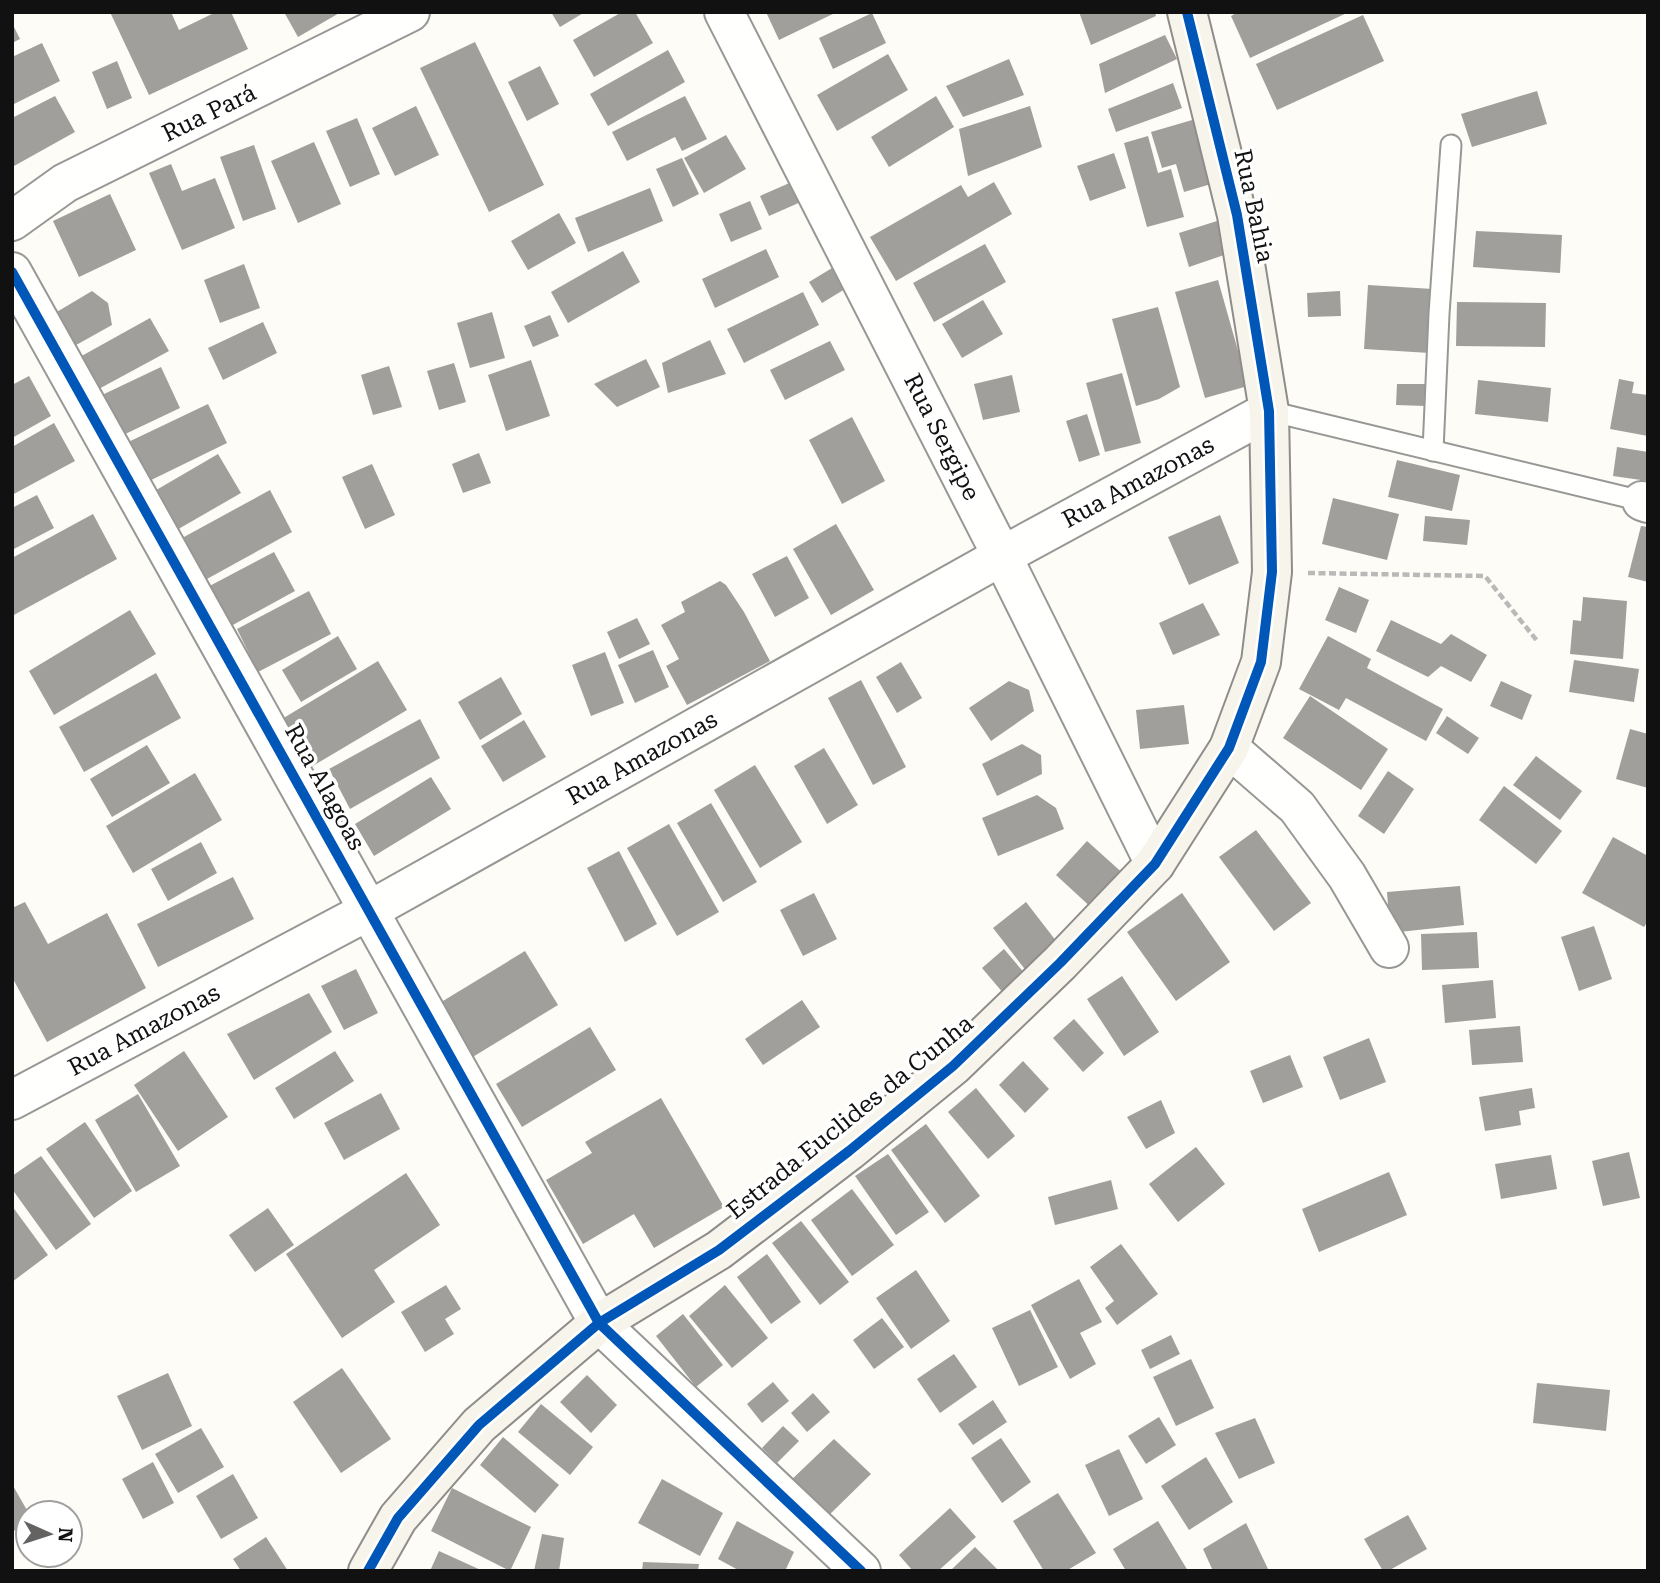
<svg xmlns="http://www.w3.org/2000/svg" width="1660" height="1583" viewBox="0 0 1660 1583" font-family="'Roboto Serif',serif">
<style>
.building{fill:#a19f9c}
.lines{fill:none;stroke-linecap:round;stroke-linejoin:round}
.lane-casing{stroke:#979795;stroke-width:23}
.street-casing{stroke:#979795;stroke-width:42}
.secondary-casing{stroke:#8e8d8b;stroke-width:42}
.path{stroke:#b9b9b8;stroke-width:4.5;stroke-dasharray:7 3.5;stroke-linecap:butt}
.lane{stroke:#fffffe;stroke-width:19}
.street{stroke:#fffffe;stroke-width:38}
.secondary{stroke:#f6f4eb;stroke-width:38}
.cycleway-casing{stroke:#fff;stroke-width:15}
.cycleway{stroke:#0057b8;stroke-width:10}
.labels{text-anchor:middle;stroke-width:7;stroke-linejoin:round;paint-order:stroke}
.street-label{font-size:24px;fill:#111;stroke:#fff}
</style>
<rect width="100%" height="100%" fill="#fdfcf7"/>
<g class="building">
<path d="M110,12H171L179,30L216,12H231L248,49L149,95Z"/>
<path d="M284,12H341L298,37Z"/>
<path d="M551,12H585L560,27Z"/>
<path d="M622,12H635L653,43L594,77L573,40Z"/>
<path d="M766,12H837L779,40Z"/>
<path d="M1079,12H1155L1156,16L1091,45Z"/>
<path d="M1238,12H1349L1250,58L1231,16Z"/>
<path d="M872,13L886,43L833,69L819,38Z"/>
<path d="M1363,15L1384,61L1277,110L1256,64Z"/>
<path d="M12,23L20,39L12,43Z"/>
<path d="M1165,35L1177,59L1105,93L1099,64Z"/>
<path d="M475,42L544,185L489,212L420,68Z"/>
<path d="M42,43L60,81L12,105V57Z"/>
<path d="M668,50L685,82L608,126L590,94Z"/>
<path d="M888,54L908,90L837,131L817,95Z"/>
<path d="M1009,59L1024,95L963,117L946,86Z"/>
<path d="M117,61L132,98L107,109L92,72Z"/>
<path d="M540,66L559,104L527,121L508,82Z"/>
<path d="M1173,83L1182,108L1116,132L1108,109Z"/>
<path d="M1537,91L1547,124L1472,147L1461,114Z"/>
<path d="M55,96L75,132L14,166L12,118Z"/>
<path d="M685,96L707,139L682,151L675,137L627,161L612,132Z"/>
<path d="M936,96L954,127L889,167L871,137Z"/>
<path d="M416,106L439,155L395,176L372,128Z"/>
<path d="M1030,106L1042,147L968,176L959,129Z"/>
<path d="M357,118L380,174L350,187L326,131Z"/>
<path d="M1199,118L1218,182L1184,192L1176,164L1162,168L1151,132Z"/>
<path d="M726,135L746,169L704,193L684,158Z"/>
<path d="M1148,136L1158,173L1171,169L1184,217L1147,227L1124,143Z"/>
<path d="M314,142L341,204L298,223L271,161Z"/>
<path d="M254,145L276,209L243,221L220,157Z"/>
<path d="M1114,153L1126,188L1090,201L1077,166Z"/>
<path d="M682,158L699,194L673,207L656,169Z"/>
<path d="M171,164L182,191L215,178L235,228L182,250L149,173Z"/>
<path d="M794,181L803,201L769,216L760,196Z"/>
<path d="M994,182L1012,214L896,281L870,237L961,185L968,197Z"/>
<path d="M650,188L663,221L588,252L575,218Z"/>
<path d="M110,194L136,250L79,277L53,221Z"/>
<path d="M750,201L762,229L731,242L719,214Z"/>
<path d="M559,213L576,243L528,270L511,241Z"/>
<path d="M1217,221L1227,254L1189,267L1179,233Z"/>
<path d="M1476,231L1562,235L1560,273L1473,267Z"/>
<path d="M985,244L1006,282L934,322L913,283Z"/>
<path d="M766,249L779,277L715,308L702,279Z"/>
<path d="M623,251L640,282L568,323L551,292Z"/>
<path d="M244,264L260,308L220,323L204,280Z"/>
<path d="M837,265L850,286L822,303L809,282Z"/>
<path d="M1218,280L1248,386L1205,398L1175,292Z"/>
<path d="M1368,285L1433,289L1430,353L1364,349Z"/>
<path d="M92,291L108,303L112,325L69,349L50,316Z"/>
<path d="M1340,291L1341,316L1308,317L1307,293Z"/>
<path d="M803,292L819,325L744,363L727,329Z"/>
<path d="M983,300L1003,334L962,358L942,324Z"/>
<path d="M1457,302L1546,303L1545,347L1456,346Z"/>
<path d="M1158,307L1180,387L1159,399L1136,406L1112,319Z"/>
<path d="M492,312L505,358L470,368L457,323Z"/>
<path d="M550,315L559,336L533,347L524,326Z"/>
<path d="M150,318L169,351L95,391L78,358Z"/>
<path d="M263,322L277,353L223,380L208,348Z"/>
<path d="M710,340L726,374L668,393L662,363Z"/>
<path d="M830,341L845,370L785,400L770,370Z"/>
<path d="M646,359L660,387L617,407L594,384Z"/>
<path d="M531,360L550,416L506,431L488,375Z"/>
<path d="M454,363L466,402L439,410L427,371Z"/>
<path d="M389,366L402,407L373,415L361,375Z"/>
<path d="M161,367L180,408L121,436L102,395Z"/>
<path d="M1122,373L1141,443L1105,452L1086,383Z"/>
<path d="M1012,375L1020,412L983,420L974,384Z"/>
<path d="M29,376L51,416L12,438V385Z"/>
<path d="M1619,379L1634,382L1632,393L1648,395V436L1610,429Z"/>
<path d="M1478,380L1551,388L1548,422L1475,414Z"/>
<path d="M1397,384H1426L1425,406L1396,405Z"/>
<path d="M208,404L227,443L141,485L122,445Z"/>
<path d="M1087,414L1100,455L1079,462L1066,421Z"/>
<path d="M852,417L885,481L842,504L809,440Z"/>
<path d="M54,423L75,461L12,495V447Z"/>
<path d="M1617,447L1648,452V481L1613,476Z"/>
<path d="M479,453L491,483L463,493L452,464Z"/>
<path d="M218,454L241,493L168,535L146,496Z"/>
<path d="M1397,460L1460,475L1452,511L1388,497Z"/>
<path d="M372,464L395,515L365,529L342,477Z"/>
<path d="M270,490L292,532L196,585L173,543Z"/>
<path d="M37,495L54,528L12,550V508Z"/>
<path d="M1333,498L1399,514L1387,560L1322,544Z"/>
<path d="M93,514L117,559L12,616V558Z"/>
<path d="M1220,515L1239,563L1189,585L1168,537Z"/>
<path d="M1425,516L1470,520L1467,545L1423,541Z"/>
<path d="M836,524L874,590L831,615L793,549Z"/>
<path d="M1641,526L1648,527V582L1628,577Z"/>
<path d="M274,552L295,591L222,631L200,591Z"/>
<path d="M787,556L809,598L775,617L752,574Z"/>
<path d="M720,581L726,585L744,612L770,661L687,705L666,666L679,659L661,625L685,612L681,602Z"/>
<path d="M1339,587L1369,600L1356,633L1325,620Z"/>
<path d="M309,591L331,634L258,672L237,629Z"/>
<path d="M1583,597L1627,601L1623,659L1570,654L1573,620L1581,621Z"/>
<path d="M1203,603L1220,635L1173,655L1159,623Z"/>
<path d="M130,610L156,654L54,715L29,671Z"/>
<path d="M637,618L650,644L619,659L607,632Z"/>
<path d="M1391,620L1441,644L1451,634L1487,655L1471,682L1441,666L1428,677L1376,651Z"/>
<path d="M338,636L357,669L301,702L282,670Z"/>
<path d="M1328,636L1371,659L1367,668L1443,709L1426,741L1346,698L1339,710L1299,689Z"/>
<path d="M653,650L669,687L635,703L618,665Z"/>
<path d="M605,652L624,703L591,716L572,665Z"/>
<path d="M1574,660L1639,669L1634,702L1569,692Z"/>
<path d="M378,661L407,710L306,770L277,722Z"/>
<path d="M901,662L922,698L897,713L876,677Z"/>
<path d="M156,673L181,718L84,772L59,727Z"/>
<path d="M501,677L522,714L480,740L458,702Z"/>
<path d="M861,680L906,767L873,785L828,698Z"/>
<path d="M1009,681L1029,690L1034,711L991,741L969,708Z"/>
<path d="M1501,681L1532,695L1522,720L1490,706Z"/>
<path d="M1310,696L1388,749L1361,790L1283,738Z"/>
<path d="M1184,705L1189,744L1140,749L1136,710Z"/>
<path d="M1447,716L1479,738L1468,754L1436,733Z"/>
<path d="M420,719L440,758L350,809L329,769Z"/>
<path d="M524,720L546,757L503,782L481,746Z"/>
<path d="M1630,729L1648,734V788L1616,779Z"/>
<path d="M1022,744L1041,755L1042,774L997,796L982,764Z"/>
<path d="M147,745L170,783L112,817L90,779Z"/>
<path d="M824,748L858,805L827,824L794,766Z"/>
<path d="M1536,756L1582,791L1560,820L1513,785Z"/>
<path d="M755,765L802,842L760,868L714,790Z"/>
<path d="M1388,771L1414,789L1384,834L1358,816Z"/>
<path d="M195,773L222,820L133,873L106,826Z"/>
<path d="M431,777L451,809L374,856L355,824Z"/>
<path d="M1504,786L1562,831L1536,864L1479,820Z"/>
<path d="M1037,795L1056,808L1064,829L998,856L982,818Z"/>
<path d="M711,803L757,882L723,902L677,823Z"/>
<path d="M669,824L719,912L677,936L627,848Z"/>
<path d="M1256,830L1311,903L1274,931L1219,857Z"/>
<path d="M1613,837L1648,856V921L1644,927L1582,893Z"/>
<path d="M1087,841L1127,877L1095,911L1056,875Z"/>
<path d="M201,842L217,873L168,901L151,869Z"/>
<path d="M619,851L657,924L625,942L587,868Z"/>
<path d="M233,877L254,919L158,967L137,924Z"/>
<path d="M1460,886L1464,925L1390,933L1387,892Z"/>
<path d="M814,893L837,939L803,956L780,910Z"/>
<path d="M1182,893L1230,962L1176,1001L1127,932Z"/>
<path d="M25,902L48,944L107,913L146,988L47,1042L12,977V908Z"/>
<path d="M1026,902L1060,946L1027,972L993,928Z"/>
<path d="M1594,926L1612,979L1579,991L1561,937Z"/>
<path d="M1477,932L1479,968L1422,970L1421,934Z"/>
<path d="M1004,949L1026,975L1004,994L982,968Z"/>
<path d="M525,951L558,1005L471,1058L438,1004Z"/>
<path d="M356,969L378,1013L344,1030L321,986Z"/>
<path d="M1122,976L1159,1032L1124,1056L1087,999Z"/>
<path d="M1493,980L1496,1018L1445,1023L1442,985Z"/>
<path d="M309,993L332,1032L254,1080L227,1034Z"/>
<path d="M802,1000L820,1027L763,1065L745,1039Z"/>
<path d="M1074,1019L1104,1053L1083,1072L1053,1038Z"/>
<path d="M1520,1026L1523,1062L1472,1065L1469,1030Z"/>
<path d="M590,1027L616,1070L522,1127L496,1084Z"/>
<path d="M1369,1038L1386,1082L1340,1100L1323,1057Z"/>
<path d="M184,1051L228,1117L178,1151L134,1085Z"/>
<path d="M335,1051L354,1081L294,1119L275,1088Z"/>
<path d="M1290,1055L1303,1087L1263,1103L1250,1071Z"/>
<path d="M1023,1061L1049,1089L1025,1113L999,1085Z"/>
<path d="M976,1088L1015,1136L988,1159L948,1112Z"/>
<path d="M1532,1088L1535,1108L1519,1111L1521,1125L1485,1131L1479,1097Z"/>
<path d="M381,1093L400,1129L344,1160L324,1123Z"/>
<path d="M138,1094L180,1166L136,1192L95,1120Z"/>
<path d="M661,1098L724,1207L654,1248L634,1214L583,1244L546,1180L592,1153L585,1142Z"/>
<path d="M1161,1100L1175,1133L1146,1149L1127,1117Z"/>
<path d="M85,1122L132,1191L94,1218L46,1149Z"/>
<path d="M926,1124L980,1196L945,1223L891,1150Z"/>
<path d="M1196,1147L1225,1184L1178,1222L1149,1184Z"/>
<path d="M1629,1152L1640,1198L1603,1206L1592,1161Z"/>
<path d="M888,1154L929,1212L896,1235L855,1176Z"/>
<path d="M1551,1155L1557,1189L1501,1199L1495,1164Z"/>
<path d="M41,1156L91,1224L56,1250L12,1189V1176Z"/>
<path d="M1389,1172L1407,1215L1319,1252L1302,1209Z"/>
<path d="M406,1173L440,1225L374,1270L395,1302L342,1338L286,1254Z"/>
<path d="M1111,1180L1118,1209L1055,1225L1048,1197Z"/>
<path d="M852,1189L894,1245L852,1276L811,1220Z"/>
<path d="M12,1206L48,1255L12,1282Z"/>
<path d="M268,1208L294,1245L255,1272L229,1235Z"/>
<path d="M801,1221L849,1282L820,1305L772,1243Z"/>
<path d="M1121,1244L1158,1294L1117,1325L1105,1308L1114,1301L1090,1267Z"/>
<path d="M767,1254L801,1302L771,1324L737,1277Z"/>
<path d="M916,1270L950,1321L911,1349L876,1298Z"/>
<path d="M1079,1279L1102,1322L1080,1333L1096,1364L1070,1379L1031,1305Z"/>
<path d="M446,1285L461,1309L445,1319L454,1334L425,1352L401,1312Z"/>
<path d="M725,1285L768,1338L732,1368L689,1316Z"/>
<path d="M1030,1310L1058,1367L1019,1386L992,1328Z"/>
<path d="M683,1314L723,1365L696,1387L656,1336Z"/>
<path d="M882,1318L904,1347L874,1369L853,1340Z"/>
<path d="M1171,1335L1180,1354L1150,1369L1141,1350Z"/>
<path d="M954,1354L977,1387L940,1413L917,1379Z"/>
<path d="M1191,1359L1214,1408L1176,1426L1153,1377Z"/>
<path d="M342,1368L391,1439L341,1473L293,1402Z"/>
<path d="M168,1373L192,1426L142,1450L117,1396Z"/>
<path d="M587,1375L617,1405L591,1433L560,1402Z"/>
<path d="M773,1382L789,1401L762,1423L747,1404Z"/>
<path d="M1537,1383L1610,1390L1606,1431L1533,1423Z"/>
<path d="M813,1393L830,1412L807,1432L791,1413Z"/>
<path d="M993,1400L1007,1422L973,1445L958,1424Z"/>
<path d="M541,1404L593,1447L570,1475L518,1432Z"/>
<path d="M1159,1417L1176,1445L1146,1464L1128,1436Z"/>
<path d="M1255,1418L1275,1463L1239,1479L1215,1433Z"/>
<path d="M783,1426L799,1441L777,1463L762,1448Z"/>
<path d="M201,1428L224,1467L178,1493L155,1454Z"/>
<path d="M503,1437L559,1485L535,1513L480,1465Z"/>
<path d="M1001,1438L1031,1482L1002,1503L971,1458Z"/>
<path d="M834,1439L871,1474L824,1520L786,1485Z"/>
<path d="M1119,1449L1143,1499L1109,1516L1085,1465Z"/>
<path d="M1206,1457L1233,1502L1189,1530L1161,1486Z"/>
<path d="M153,1462L174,1503L143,1519L122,1479Z"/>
<path d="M233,1474L258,1518L221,1539L196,1496Z"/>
<path d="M662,1479L723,1513L700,1556L638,1523Z"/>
<path d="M12,1484L28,1512V1523L12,1532Z"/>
<path d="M452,1488L531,1527L510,1571L431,1531Z"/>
<path d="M1058,1493L1096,1553L1066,1571H1044L1013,1521Z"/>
<path d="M950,1508L976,1537L938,1571H913L899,1555Z"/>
<path d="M1408,1515L1427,1549L1388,1571H1383L1364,1539Z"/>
<path d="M737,1521L794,1552L785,1571H740L718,1559Z"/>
<path d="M1158,1521L1188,1571H1126L1113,1549Z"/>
<path d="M1246,1523L1269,1571H1213L1203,1549Z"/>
<path d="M542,1534L564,1538L559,1571H534Z"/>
<path d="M266,1537L288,1571H241L233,1559Z"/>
<path d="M975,1547L999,1571H950Z"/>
<path d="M439,1551L483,1571H430Z"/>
<path d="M643,1562L699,1564L698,1571H642Z"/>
</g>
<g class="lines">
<g class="lane-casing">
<g id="lane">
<path d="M1269,411L1642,501"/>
<path d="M1433,451L1439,314L1451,145"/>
</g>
</g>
<g class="street-casing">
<g id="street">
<path d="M724,12L1002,556L1155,864"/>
<path d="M12,221L65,183L410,12"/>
<path d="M12,272L599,1323L861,1571"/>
<path d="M1642,501L1648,503"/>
<path d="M1229,748L1297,807L1347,876L1389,948"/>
<path d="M12,1100L370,910L1002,556L1269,411"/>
</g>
</g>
<g class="secondary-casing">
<path id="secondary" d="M368,1571L398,1518L479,1425L599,1323L719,1250L849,1151L953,1066L1060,963L1155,864L1229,748L1261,662L1272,572L1269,411L1237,215L1187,12"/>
</g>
<path class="path" d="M1308,573L1485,576L1538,642"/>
<use href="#lane" class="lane"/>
<use href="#street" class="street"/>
<use href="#secondary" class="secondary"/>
<g class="cycleway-casing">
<g id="cycleway">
<path d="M12,272L599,1323L861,1571"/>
<path d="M368,1571L398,1518L479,1425L599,1323L719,1250L849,1151L953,1066L1060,963L1155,864L1229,748L1261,662L1272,572L1269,411L1237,215L1187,12"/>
</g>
</g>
<use href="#cycleway" class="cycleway"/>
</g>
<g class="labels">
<g class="street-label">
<text transform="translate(209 113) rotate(-26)" y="8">Rua Pará</text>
<text transform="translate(1254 206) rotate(78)" y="8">Rua Bahia</text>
<text transform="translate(942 437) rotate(63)" y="8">Rua Sergipe</text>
<text transform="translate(1138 482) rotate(-28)" y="8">Rua Amazonas</text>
<text transform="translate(642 758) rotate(-29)" y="8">Rua Amazonas</text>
<text transform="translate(325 787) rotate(61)" y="8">Rua Alagoas</text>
<text transform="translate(144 1030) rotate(-28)" y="8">Rua Amazonas</text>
<text transform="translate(850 1117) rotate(-39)" y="8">Estrada Euclides da Cunha</text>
</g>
</g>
<rect width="1660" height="1583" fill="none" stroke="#111111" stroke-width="28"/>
<g transform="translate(49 1534) rotate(93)"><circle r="33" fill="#ffffff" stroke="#a0a0a0" stroke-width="2"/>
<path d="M0-5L12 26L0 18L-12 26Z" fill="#646362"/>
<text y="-10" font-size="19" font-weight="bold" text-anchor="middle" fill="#111111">N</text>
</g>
</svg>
